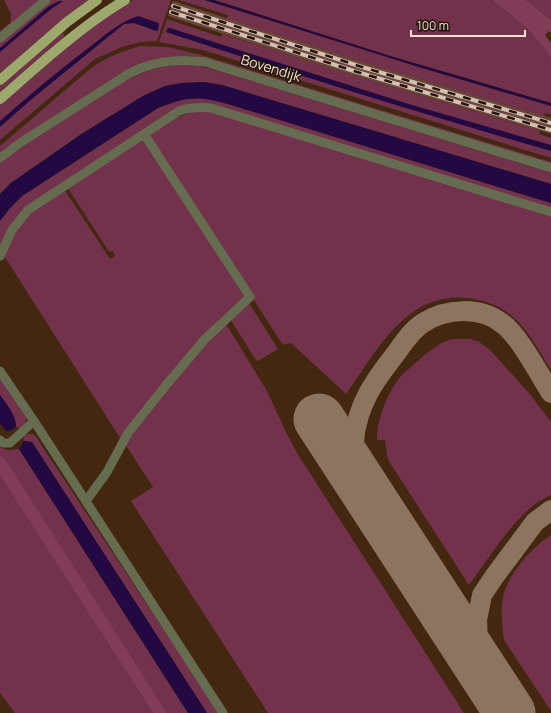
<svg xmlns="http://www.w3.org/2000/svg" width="551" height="713" viewBox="0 0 551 713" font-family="Manrope,sans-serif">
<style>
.green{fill:#73324b}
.forest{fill:#803d56}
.water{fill:#220941}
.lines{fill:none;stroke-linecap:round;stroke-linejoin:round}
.taxiway{stroke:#8c7460;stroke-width:20}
.runway{stroke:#8c7460;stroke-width:51}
.building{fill:#6a453a}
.minor{stroke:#666c4f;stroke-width:9}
.major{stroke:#9ca86c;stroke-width:10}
.rail-casing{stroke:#d4c0b1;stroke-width:4}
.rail{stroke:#21140a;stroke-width:2.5;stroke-dasharray:8;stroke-linecap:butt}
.labels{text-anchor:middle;stroke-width:3;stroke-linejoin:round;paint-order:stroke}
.street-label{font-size:14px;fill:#f4e1d4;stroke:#21140a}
</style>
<rect width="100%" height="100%" fill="#442710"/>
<g class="green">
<path d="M4,0H43L0,35V31L10,23L11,14Z"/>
<path d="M50,0H89L30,47L0,74V41Z"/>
<path d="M133,0H171L157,41L140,42L122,47L95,59L0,140V104L23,83L96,24Z"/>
<path d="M179,0H205L419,67L551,106V114L545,113L544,116L363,62L227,19L228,15Z"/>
<path d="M214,0H492L527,28L551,57V103L390,56Z"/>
<path d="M526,0H551V20L550,19Z"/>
<path d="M167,19L221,37L222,34L352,75L540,131L539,134L551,138V158L203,50L159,42Z"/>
<path d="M61,33L64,34V37L0,92V86Z"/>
<path d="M140,46L168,47L201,55L551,162V164L193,56C164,56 147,59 121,73L0,152V146L91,68C107,57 122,51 140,46Z"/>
<path d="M176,65H196L222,72L551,173V184L222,85L203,82L165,86L143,96L83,133L11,183L0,194V163L8,156L122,82C140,73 155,67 176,65Z"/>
<path d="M208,98L547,202L551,203V209L194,104L35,203L0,250V221L10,208L22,196L158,108L185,99Z"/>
<path d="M199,110L220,113L551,215V370C540,353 530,332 514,318C502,306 484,300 468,298C406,291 377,351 346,394L291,343L284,345L281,342L148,136C165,125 180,114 199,110Z"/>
<path d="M144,139L245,298L122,441L3,254L13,234L25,216L64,189L110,259L115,256L113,251L110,252L108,250L67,187Z"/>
<path d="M249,303L278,349L258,361L256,360L230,319Z"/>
<path d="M226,324L267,391L286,432L297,453L464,713H268L131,501L153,487L125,444L191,359Z"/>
<path d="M453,339H470L479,342L490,350L529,393L551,422V495C546,498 540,500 535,504C510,523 488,560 469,585L390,463L387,456L385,440H377C377,419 387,394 400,377C406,370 415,364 421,358C431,350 440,342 453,339Z"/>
<path d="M0,374L27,417L25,423L20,429L16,426C16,413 2,403 0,394C0,388 0,380 0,374Z"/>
<path d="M28,434H33L36,437L219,713H207L32,442L24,441L23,436Z"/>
<path d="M0,447L7,450L19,449L188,713H167L0,455Z"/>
<path d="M0,475L13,494L153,713H15L0,693Z"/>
<path d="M551,535V711L504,640C502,625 500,607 504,593C511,571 532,547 551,535Z"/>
</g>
<g class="forest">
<path d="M492,0H526L550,19L551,20V33L549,31L545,35L551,43V57L527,28Z"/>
<path d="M0,455L5,459L167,713H153L0,475Z"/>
</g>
<g class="water">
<path d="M205,0H214L390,56L551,103V106L419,67Z"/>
<path d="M59,1H63L51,9L0,52V48L49,6Z"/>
<path d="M138,16L159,23L158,30L156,31L134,23L124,24L33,98L0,127V121C28,96 57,72 87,49C103,37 119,22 138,16Z"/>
<path d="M168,28H170L405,103L551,145V151C422,114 294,74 166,32Z"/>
<path d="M203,82L222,85L551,184V203L228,104C199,96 186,96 158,108L22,196L10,208L0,221V194L11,183L83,133L143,96L165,86L181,83Z"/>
<path d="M0,395C6,403 16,415 16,426C13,430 11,431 6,431L0,424Z"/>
<path d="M24,441L32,442L207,713H188L19,449Z"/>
</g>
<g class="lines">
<g class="taxiway">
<path d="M371,499C364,482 352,459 354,441C357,404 375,380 397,352C404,342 412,330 423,323C446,308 480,306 503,324C520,337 539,374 551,393"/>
<path d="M497,694L486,668L478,643L477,620L482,595L494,577L535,522L551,510"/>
</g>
<path class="runway" d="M319,419L510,713"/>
</g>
<path class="building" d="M173,1L363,62L551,118V134L352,75L177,19L168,16Z"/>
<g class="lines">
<g class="minor">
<path d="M0,38L46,0"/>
<path d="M0,158L20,143L128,74C152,61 177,58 205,62L551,168"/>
<path d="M0,256L12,230L28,210L179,111C190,107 199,107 211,108L551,212"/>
<path d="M0,371L34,421"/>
<path d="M0,440L3,443H10L34,421L223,713"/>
<path d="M86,501L107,472L128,433L167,384L205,339L250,297L144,134"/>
</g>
<g class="major">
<path d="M0,80L67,22L97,0"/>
<path d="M0,99C40,64 80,27 125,0"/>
</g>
<g class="rail-casing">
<g id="rail">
<path d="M173,6L362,67L551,123"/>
<path d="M171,12L354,71L551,130"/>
</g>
</g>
<use href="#rail" class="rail"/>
</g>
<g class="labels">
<g class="street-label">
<text transform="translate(271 68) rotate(17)" y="5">Bovendijk</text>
</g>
</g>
<path d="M411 30v6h114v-6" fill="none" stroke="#f4e1d4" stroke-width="2"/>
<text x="417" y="30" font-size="12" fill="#f4e1d4" stroke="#21140a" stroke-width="3" paint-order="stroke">100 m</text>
</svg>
